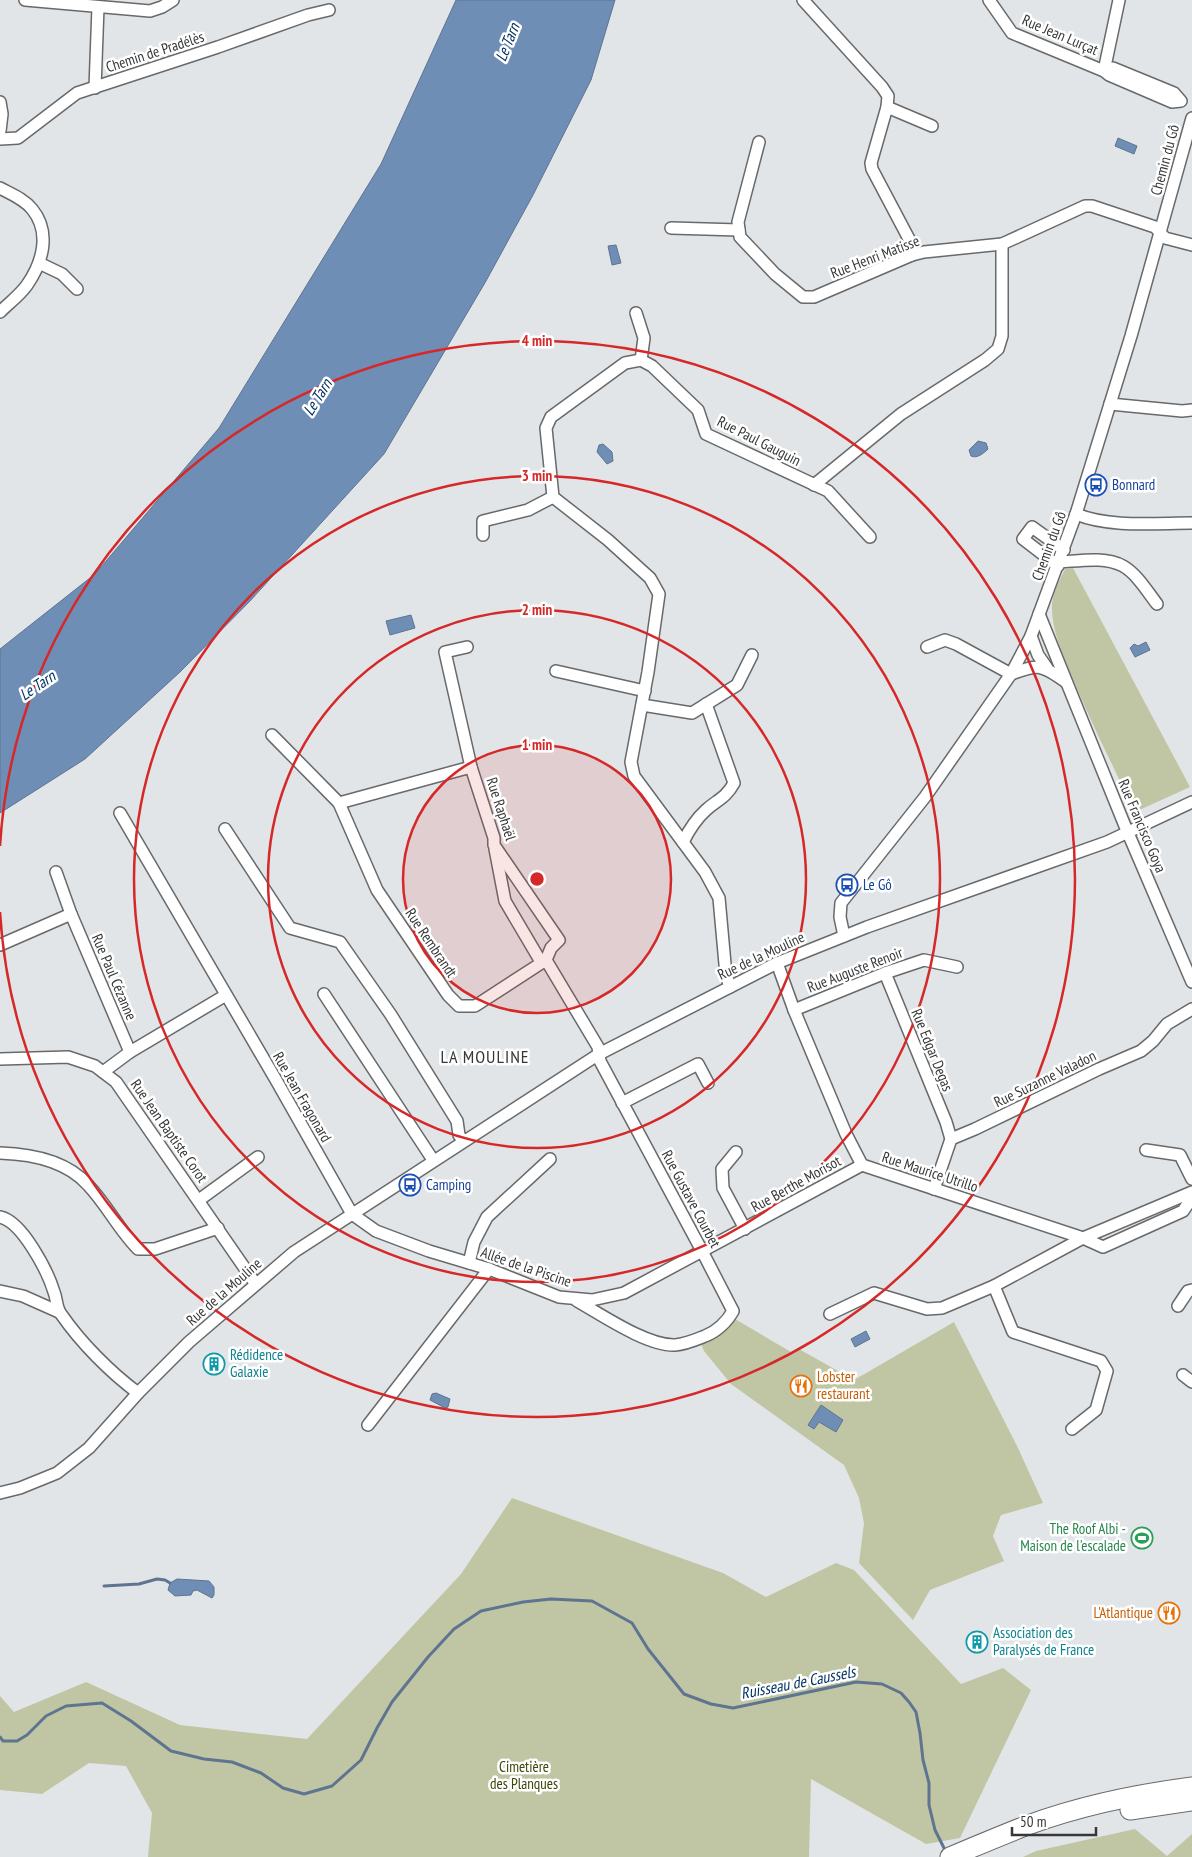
<svg xmlns="http://www.w3.org/2000/svg" width="1192" height="1857" viewBox="0 0 1192 1857" font-family="'PT Sans Narrow',sans-serif">
<style>
.green{fill:#c0c6a3}
.water{fill:#6f8eb6;stroke:#5e7490}
.lines{fill:none;stroke-linecap:round;stroke-linejoin:round}
.stream{stroke:#5e7490;stroke-width:3}
.minor-casing{stroke:#67696b;stroke-width:14}
.primary-casing{stroke:#67696b;stroke-width:21}
.minor{stroke:#fff;stroke-width:11}
.primary{stroke:#fff;stroke-width:19}
.ring{fill:none;stroke:#d62828;stroke-width:2.5}
.labels{text-anchor:middle;stroke-width:5;stroke-linejoin:round;paint-order:stroke}
.street-label{font-size:15px;fill:#363738;stroke:#fff}
.transit-label{font-size:15px;fill:#164399;stroke:#fff;text-anchor:start}
.culture-label{font-size:15px;fill:#0d838f;stroke:#fff;text-anchor:start}
.food-label{font-size:15px;fill:#c56008;stroke:#fff;text-anchor:start}
.leisure-label{font-size:15px;fill:#27864d;stroke:#fff;text-anchor:end}
.park-label{font-size:15px;fill:#404609;stroke:#fff}
.water-label{font-size:16px;font-style:italic;fill:#023163;stroke:#fff}
.quarter-label{font-size:18px;letter-spacing:1px;fill:#363738;stroke:#fff}
.centre{fill:#d62828;stroke:#fff;stroke-width:2.5}
.ring-label{font-size:15px;text-anchor:middle;font-weight:bold;fill:#d62828;stroke:#fff;stroke-width:5;stroke-linejoin:round;paint-order:stroke}
</style>
<rect width="100%" height="100%" fill="#e2e5e7"/>
<g class="green">
<path d="M1073,568L1190,787L1135,812C1113,766 1090,721 1071,674C1062,652 1051,629 1052,604C1053,593 1060,579 1065,569Z"/>
<path d="M735,1319L791,1352L799,1349L854,1380L954,1322L1018,1448L1043,1503L1001,1515L993,1536L1004,1561L930,1590L913,1620L859,1563L864,1523L859,1498L844,1465L731,1384L704,1351L701,1344L717,1337Z"/>
<path d="M512,1498L723,1573L766,1597L836,1563L854,1570L961,1684L1003,1668L1031,1690L960,1838L926,1844L811,1779L809,1857H148L152,1813L126,1766L89,1763L42,1794L0,1790V1696L14,1712L86,1682L180,1725L307,1739L461,1574Z"/>
<path d="M1135,1829L1167,1856L1192,1834V1857H1023L1036,1851Z"/>
</g>
<g class="water">
<path d="M456,0H615L591,80L533,195L486,281L384,454L250,601L180,672L85,759L0,813V649L95,574L219,428L381,164Z"/>
<path d="M1118,138L1137,146L1134,154L1115,146Z"/>
<path d="M616,245L621,263L612,265L608,246Z"/>
<path d="M978,441L986,443L988,449C984,453 977,459 971,456L969,450Z"/>
<path d="M603,444L612,452L613,461L607,464L597,452L599,445Z"/>
<path d="M411,615L415,628L390,635L386,621Z"/>
<path d="M1146,642L1150,650L1135,657L1130,648L1134,644L1138,646Z"/>
<path d="M866,1331L870,1339L855,1347L851,1339Z"/>
<path d="M436,1393L450,1399L448,1407L445,1408L430,1400L432,1394Z"/>
<path d="M821,1405L843,1420L836,1432L819,1422L814,1429L808,1425Z"/>
<path d="M177,1579L209,1581L214,1587V1595L212,1598L197,1590L193,1591L191,1595L175,1596L168,1590L170,1583Z"/>
</g>
<g class="lines">
<g class="stream">
<path d="M104,1586L139,1584L157,1579L165,1580L170,1583"/>
<path d="M0,1737L3,1741H17L27,1735L46,1716L66,1706L102,1703L131,1721L171,1751L204,1759L232,1762L261,1773L283,1788L304,1794L332,1786L361,1760L377,1728L392,1702L428,1657L454,1629L481,1611L523,1602L551,1599L592,1601L632,1623L648,1649L684,1694L711,1704L733,1708L856,1682L882,1684L901,1693L909,1702L916,1712L920,1733L923,1760L929,1783V1805L935,1830L946,1852"/>
</g>
<g class="minor-casing">
<g id="minor">
<path d="M25,0L150,11L162,7L173,0"/>
<path d="M803,0L882,87L888,96L887,107L871,163L872,169L909,239L912,255"/>
<path d="M989,0L1012,33L1104,71L1109,75L1172,102L1181,101L1174,93L1113,68L1104,71"/>
<path d="M1104,71L1119,0"/>
<path d="M95,88L98,7"/>
<path d="M0,102L2,114L0,131"/>
<path d="M887,107L932,126"/>
<path d="M0,139L18,138L77,93L218,47L308,15L329,10"/>
<path d="M759,142L738,222L740,237L775,274L803,297H814L912,255L924,252L1002,244L1085,206H1092L1155,227L1165,238L1192,245"/>
<path d="M0,188C11,194 24,199 32,209C51,232 43,262 27,285C20,295 9,303 0,312"/>
<path d="M671,228L739,230"/>
<path d="M39,263L62,274L77,289"/>
<path d="M636,313L644,338L641,360"/>
<path d="M1110,404L1182,411L1192,410"/>
<path d="M814,485L901,414L985,360L998,349L1002,336V244"/>
<path d="M1076,514C1110,528 1156,523 1192,523"/>
<path d="M483,535V521L528,510L553,497"/>
<path d="M1060,562C1079,561 1105,556 1123,566C1137,574 1147,591 1157,604"/>
<path d="M1058,566L1023,539L1032,527L1064,550"/>
<path d="M1039,614L1125,826L1192,982"/>
<path d="M1031,636L1038,655L1047,668"/>
<path d="M467,647L445,652L471,767L494,838V845L559,940L551,948L546,960L598,1047L600,1061L702,1251L733,1311C727,1322 716,1332 705,1336C695,1340 686,1344 675,1345C647,1346 602,1315 577,1301"/>
<path d="M927,647L945,640L956,644L1011,674C1039,664 1041,664 1066,682"/>
<path d="M556,671L645,691"/>
<path d="M642,705L692,713L737,685L752,655"/>
<path d="M272,735L339,803L377,890L448,995L459,1006H475L546,960"/>
<path d="M339,803L471,767"/>
<path d="M120,813L276,1080L352,1214L376,1231L429,1251L489,1269L559,1297L592,1300L624,1293L862,1165"/>
<path d="M225,829L290,928L340,942L391,1015L457,1121L459,1135L463,1141"/>
<path d="M683,842C689,830 696,819 706,810C717,800 726,798 734,783L706,704"/>
<path d="M495,849L505,901L541,962"/>
<path d="M56,872L71,914L130,1052"/>
<path d="M844,936L840,917L841,903L925,797L1011,674L1031,636L1076,514L1131,336L1192,118"/>
<path d="M0,945L71,914"/>
<path d="M777,963L794,1010L846,1134L862,1165L1083,1238L1103,1247L1183,1211L1192,1198"/>
<path d="M885,973L946,1122L951,1139"/>
<path d="M730,987L726,975L719,898L705,872L634,776L631,762L648,672L659,594L650,578L608,540L553,497L546,428L551,417L625,363L641,360L652,366L698,410L706,434L828,491L870,537"/>
<path d="M324,994L433,1160"/>
<path d="M794,1010L885,973L924,960L957,967"/>
<path d="M0,1059L68,1057L95,1066L116,1082L255,1283"/>
<path d="M103,1072L130,1052L226,995"/>
<path d="M622,1103L698,1064L708,1083"/>
<path d="M1146,1150L1180,1155L1192,1179"/>
<path d="M736,1152L722,1169L723,1188L745,1229"/>
<path d="M0,1153C31,1154 66,1160 88,1185C107,1205 119,1230 138,1249H155L218,1228"/>
<path d="M934,1189L951,1139L975,1129L1099,1069L1141,1051L1153,1041L1167,1024L1192,1009"/>
<path d="M199,1200L258,1157"/>
<path d="M0,1217C22,1221 48,1272 54,1292C57,1299 56,1308 61,1314C81,1343 110,1372 138,1393"/>
<path d="M469,1263L474,1242L487,1217L550,1159"/>
<path d="M994,1286L1013,1332L1101,1361L1107,1371L1096,1410L1072,1429"/>
<path d="M0,1291L23,1296L59,1312"/>
<path d="M1178,1306L1188,1291L1192,1290"/>
<path d="M830,1314L874,1293L927,1309L942,1308L994,1286L1083,1238L1192,1192"/>
<path d="M1183,1375L1192,1382"/>
<path d="M368,1425L489,1269"/>
<path d="M0,1493L20,1488L57,1473L89,1448L138,1393L189,1342L294,1252L599,1054L777,963L867,927L1107,842L1192,802"/>
</g>
</g>
<g class="primary-casing">
<g id="primary">
<path d="M1130,1810L1192,1801"/>
<path d="M950,1857C976,1846 1002,1835 1028,1825C1080,1806 1137,1794 1192,1787"/>
</g>
</g>
<use href="#minor" class="minor"/>
<use href="#primary" class="primary"/>
</g>
<circle cx="537" cy="879" r="134" fill="#d62828" fill-opacity=".12"/>
<g class="ring">
<circle cx="537" cy="879" r="134"/>
<circle cx="537" cy="879" r="269"/>
<circle cx="537" cy="879" r="403"/>
<path d="M0 846A538 538 0 1 1 0 912"/>
</g>
<defs>
<g id="bus-ring" transform="scale(1.125)"><circle r="9.5" fill="#fff" stroke="#1a4fb4" stroke-width="1.5"/><path d="M-5-6H5V4H4V6H2V4H-2V6H-4V4H-5ZM-3.5-4V0h7V-4ZM-3.5 1.2v1.5H-2V1.2ZM2 1.2v1.5H3.5V1.2Z" fill="#1a4fb4"/></g>
<g id="building-ring" transform="scale(1.125)"><circle r="9.5" fill="#fff" stroke="#0f9aa8" stroke-width="1.5"/><path d="M-4-6H4V6H1V3H-1V6H-4ZM-2.5-4.3h1.7v1.8h-1.7ZM.8-4.3h1.7v1.8H.8ZM-2.5-1h1.7V.8h-1.7ZM.8-1h1.7V.8H.8Z" fill="#0f9aa8"/></g>
<g id="restaurant-ring" transform="scale(1.125)"><circle r="9.5" fill="#fff" stroke="#e8710a" stroke-width="1.5"/><path d="M-5-6h1v4h1v-4h1v4h1v-4h1v5L-1.5 .5V6h-2V.5L-5-1ZM5-6V6H3V1.5H1.5Q1.5-4 5-6Z" fill="#e8710a"/></g>
<g id="stadium-ring" transform="scale(1.125)"><circle r="9.5" fill="#fff" stroke="#2e9e5b" stroke-width="1.5"/><path d="M0-5a6.5 5 0 1 0 0 10a6.5 5 0 1 0 0-10ZM-3.5-1.8h7v3.6h-7Z" fill="#2e9e5b"/></g>
</defs>
<g fill-rule="evenodd">
<use href="#bus-ring" x="1096" y="485"/>
<use href="#bus-ring" x="847" y="885"/>
<use href="#bus-ring" x="410" y="1185"/>
<use href="#building-ring" x="214" y="1364"/>
<use href="#restaurant-ring" x="801" y="1386"/>
<use href="#stadium-ring" x="1142" y="1538"/>
<use href="#restaurant-ring" x="1169" y="1613"/>
<use href="#building-ring" x="977" y="1642"/>
</g>
<g class="labels">
<g class="street-label">
<text transform="translate(1060 35) rotate(23)" y="5">Rue Jean Lurçat</text>
<text transform="translate(155 52) rotate(-18)" y="5">Chemin de Pradélès</text>
<text transform="translate(1165 160) rotate(-75)" y="5">Chemin du Gô</text>
<text transform="translate(875 257) rotate(-21)" y="5">Rue Henri Matisse</text>
<text transform="translate(759 441) rotate(27)" y="5">Rue Paul Gauguin</text>
<text transform="translate(1049 546) rotate(-70)" y="5">Chemin du Gô</text>
<text transform="translate(501 809) rotate(72)" y="5">Rue Raphaël</text>
<text transform="translate(1142 826) rotate(67)" y="5">Rue Francisco Goya</text>
<text transform="translate(431 943) rotate(56)" y="5">Rue Rembrandt</text>
<text transform="translate(761 956) rotate(-25)" y="5">Rue de la Mouline</text>
<text transform="translate(855 970) rotate(-21)" y="5">Rue Auguste Renoir</text>
<text transform="translate(114 977) rotate(67)" y="5">Rue Paul Cézanne</text>
<text transform="translate(932 1050) rotate(68)" y="5">Rue Edgar Degas</text>
<text transform="translate(1045 1079) rotate(-26)" y="5">Rue Suzanne Valadon</text>
<text transform="translate(302 1097) rotate(60)" y="5">Rue Jean Fragonard</text>
<text transform="translate(169 1131) rotate(55)" y="5">Rue Jean Baptiste Corot</text>
<text transform="translate(930 1172) rotate(18)" y="5">Rue Maurice Utrillo</text>
<text transform="translate(796 1184) rotate(-29)" y="5">Rue Berthe Morisot</text>
<text transform="translate(691 1199) rotate(62)" y="5">Rue Gustave Courbet</text>
<text transform="translate(526 1267) rotate(19)" y="5">Allée de la Piscine</text>
<text transform="translate(224 1292) rotate(-41)" y="5">Rue de la Mouline</text>
</g>
<g class="transit-label">
<text x="1112" y="490">Bonnard</text>
<text x="863" y="890">Le Gô</text>
<text x="426" y="1190">Camping</text>
</g>
<g class="culture-label">
<text x="230" y="1360">Rédidence<tspan x="230" dy="17">Galaxie</tspan></text>
<text x="993" y="1638">Association des<tspan x="993" dy="17">Paralysés de France</tspan></text>
</g>
<g class="food-label">
<text x="817" y="1382">Lobster<tspan x="817" dy="17">restaurant</tspan></text>
<text x="1153" y="1618" text-anchor="end">L'Atlantique</text>
</g>
<g class="leisure-label">
<text x="1126" y="1534">The Roof Albi -<tspan x="1126" dy="17">Maison de l'escalade</tspan></text>
</g>
<g class="park-label">
<text x="524" y="1772">Cimetière<tspan x="524" dy="17">des Planques</tspan></text>
</g>
<g class="water-label">
<text transform="translate(507 42) rotate(-68)" y="6">Le Tarn</text>
<text transform="translate(317 397) rotate(-58)" y="6">Le Tarn</text>
<text transform="translate(37 685) rotate(-34)" y="6">Le Tarn</text>
<text transform="translate(798 1682) rotate(-11)" y="6">Ruisseau de Caussels</text>
</g>
<g class="quarter-label">
<text x="485" y="1063">LA MOULINE</text>
</g>
</g>
<circle cx="537" cy="879" r="8" class="centre"/>
<g class="ring-label">
<text x="537" y="346">4 min</text>
<text x="537" y="481">3 min</text>
<text x="537" y="615">2 min</text>
<text x="537" y="750">1 min</text>
</g>
<path d="M1012 1827v8h84v-8" fill="none" stroke="#363738" stroke-width="2.5"/>
<text x="1020" y="1827" font-size="15" fill="#363738" stroke="#ffffff" stroke-width="4" paint-order="stroke">50 m</text>
</svg>
